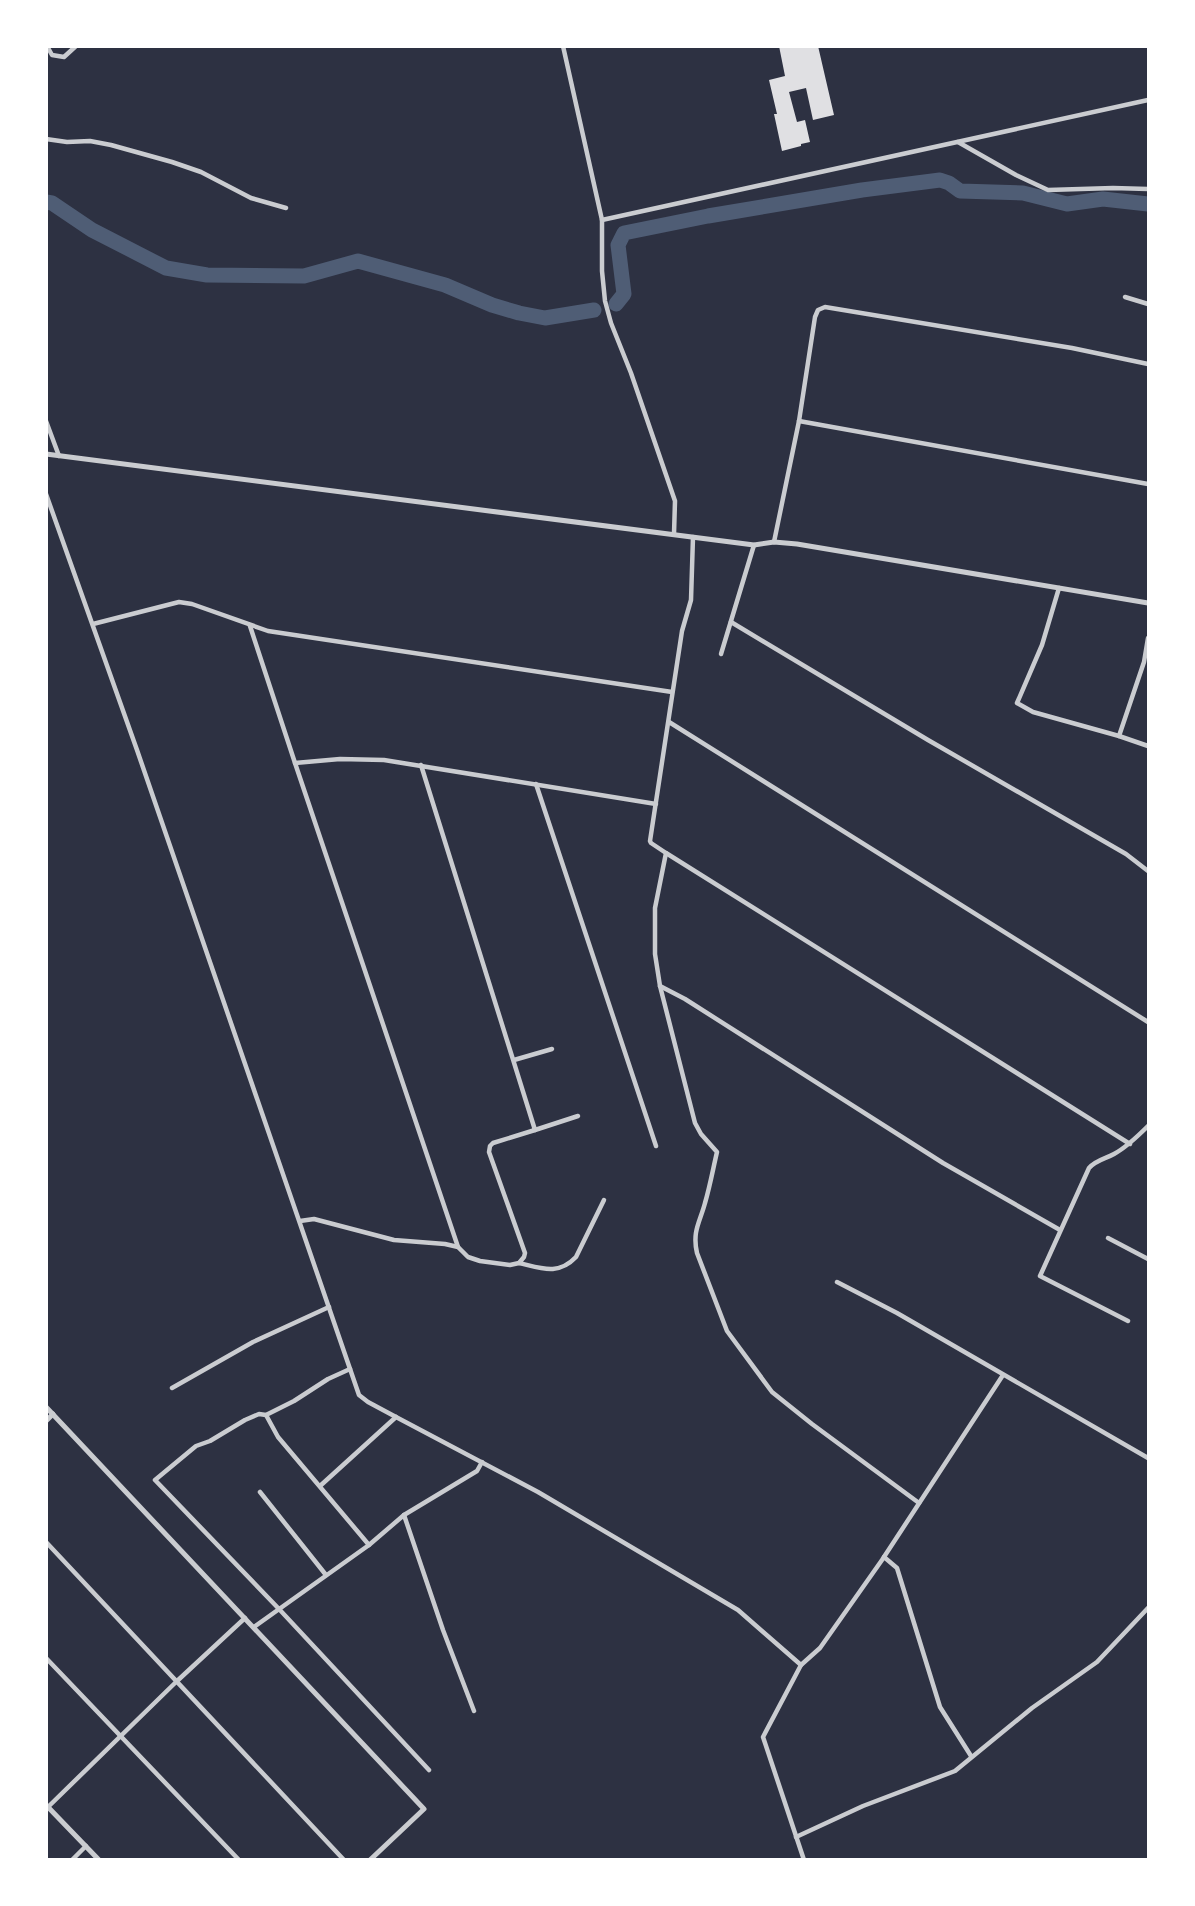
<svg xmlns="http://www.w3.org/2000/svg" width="1195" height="1906" viewBox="0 0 1195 1906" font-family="'Golos Text',sans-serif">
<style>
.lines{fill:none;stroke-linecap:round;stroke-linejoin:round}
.river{stroke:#4f5d75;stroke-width:15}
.building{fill:#e0e0e3}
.minor{stroke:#caccd0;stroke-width:4.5}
.tertiary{stroke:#caccd0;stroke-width:5}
</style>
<rect width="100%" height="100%" fill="#2d3142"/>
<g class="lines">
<g class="river">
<path d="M46,202L52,203L92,230L166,268L207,275L304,276L358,261L445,285L492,305L519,313L545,318L594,310"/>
<path d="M616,304L624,294L618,245L624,233L708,216L862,190L940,180L949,183L960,191L1023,193L1067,204L1103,199L1148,204"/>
</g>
</g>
<path class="building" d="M779,46H818L834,115L813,120L806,88L789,92L797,122L805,120L810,142L801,144V146L782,151L774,114H777L769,80L785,76Z"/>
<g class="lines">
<g class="minor">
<path d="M47,46L52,55L64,57L76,46"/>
<path d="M563,46L602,220V271L605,301L611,323L631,373L675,501L674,534"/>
<path d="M46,139L67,142L90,141L111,145L172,162L201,172L251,198L286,208"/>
<path d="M958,142L1016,175L1048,190L1113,188L1148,189"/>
<path d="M602,220L1148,100"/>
<path d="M1125,297L1148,304"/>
<path d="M46,421L59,456"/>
<path d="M799,421L1148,484"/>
<path d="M46,494L137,750L359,1395L368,1402L396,1417L538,1492L738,1610L801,1665"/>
<path d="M693,537L691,600L682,631L650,841L651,843L666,853L655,908V954L660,986L695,1123L701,1134L717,1152C713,1169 710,1186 705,1203C700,1222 692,1231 697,1253L727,1331L772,1392L812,1424L919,1503"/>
<path d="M774,542L799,421L815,317L818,310L825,307L1072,348L1148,364"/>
<path d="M1059,588L1042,645L1017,703L1033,712L1119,736L1148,746"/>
<path d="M731,622L928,740L1126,854L1148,871"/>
<path d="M93,624L179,602L192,604L268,631L672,692"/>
<path d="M250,626L295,763L458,1247"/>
<path d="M721,654L754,545"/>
<path d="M669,722L1148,1022"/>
<path d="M1119,736L1144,662L1148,638"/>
<path d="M295,763L340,759L384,760L656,804"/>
<path d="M536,784L656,1146"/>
<path d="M666,853L1130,1144"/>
<path d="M660,986L685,999L943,1163L1060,1230"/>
<path d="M514,1060L552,1049"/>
<path d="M535,1130L578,1116"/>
<path d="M300,1221L314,1219L394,1240L445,1244L458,1247L468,1257L480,1261L510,1265L519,1263L524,1257L525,1253L489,1152L490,1146L493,1143L535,1130L421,765"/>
<path d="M1108,1238L1148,1259"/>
<path d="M519,1263C541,1268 558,1276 576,1257L604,1200"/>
<path d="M837,1282L897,1313L1148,1458"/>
<path d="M1128,1321L1040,1276L1089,1168C1096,1160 1105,1159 1114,1154C1127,1147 1138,1136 1148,1126"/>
<path d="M350,1369L328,1379L294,1401L266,1415L259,1414L245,1420L210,1441L196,1446L155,1480L279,1609L429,1770"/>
<path d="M172,1388L253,1342L329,1307"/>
<path d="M266,1415L278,1437L369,1545"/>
<path d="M320,1486L396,1417"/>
<path d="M260,1492L326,1575"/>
<path d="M404,1515L443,1630L474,1711"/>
<path d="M46,1542L344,1860"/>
<path d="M884,1557L897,1568L940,1707L971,1756"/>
<path d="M254,1627L369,1545L404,1515L477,1471L482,1462"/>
<path d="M46,1658L239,1860"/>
<path d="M48,1807L176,1682L245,1618"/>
<path d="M796,1837L863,1806L955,1771L1032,1708L1097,1662L1148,1608"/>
<path d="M72,1860L86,1846"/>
<path d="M804,1860L763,1737L801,1665L820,1648L882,1560L1003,1375"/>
</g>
<g class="tertiary">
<path d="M46,454L754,545L774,542L797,544L1148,603"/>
<path d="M46,1407L424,1809L370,1860"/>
<path d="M46,1421L53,1414"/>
<path d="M46,1805L99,1860"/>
</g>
</g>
<rect width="1195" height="1906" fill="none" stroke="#ffffff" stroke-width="96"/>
</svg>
